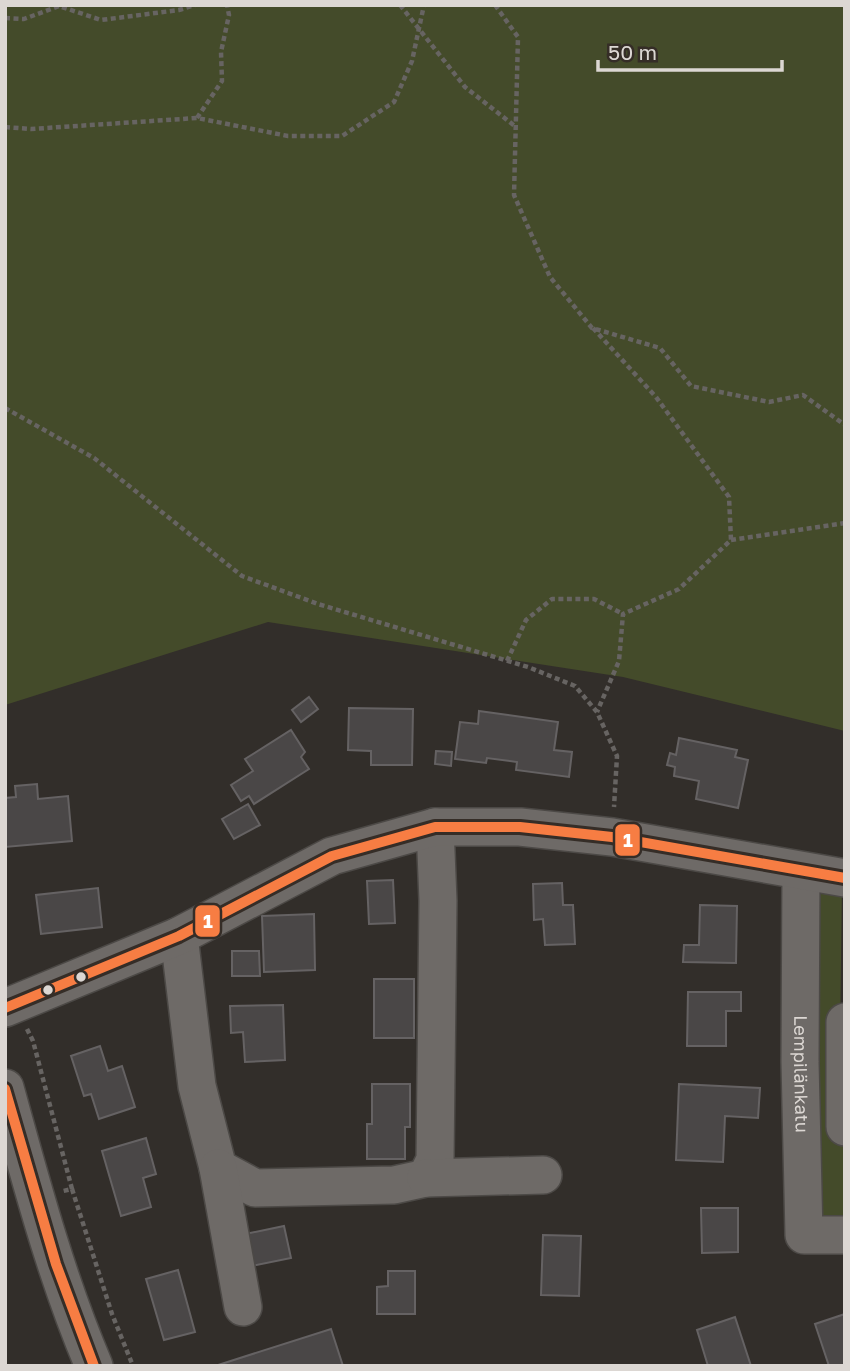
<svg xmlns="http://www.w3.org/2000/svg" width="850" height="1371" viewBox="0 0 850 1371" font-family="'Golos Text',sans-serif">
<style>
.green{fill:#444b2a}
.building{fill:#4a4747;stroke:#656263;stroke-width:2}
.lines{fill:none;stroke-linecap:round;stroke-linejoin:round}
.minor-casing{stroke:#4c4946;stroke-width:40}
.path{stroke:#676462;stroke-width:4.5;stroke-dasharray:5 3.5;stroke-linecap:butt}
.minor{stroke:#6e6a67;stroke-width:37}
.bus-1-casing{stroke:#352d27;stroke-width:16}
.bus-1{stroke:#f77d43;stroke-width:10}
.bus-dot{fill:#dcd7d3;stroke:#352d27;stroke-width:2.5}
.labels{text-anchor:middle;stroke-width:5;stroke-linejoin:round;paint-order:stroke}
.street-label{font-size:18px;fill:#dcd7d3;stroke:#352d27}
.line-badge{stroke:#352d27;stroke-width:2.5}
.badge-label{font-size:19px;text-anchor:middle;font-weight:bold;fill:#fff}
</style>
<rect width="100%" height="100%" fill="#322e2a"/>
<g class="green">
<path d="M5,5H845V731L623,677L268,622L5,705Z"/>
<path d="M806,876L842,882L839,1118L845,1154V1230H808Z"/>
</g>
<g class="building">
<path d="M309,697L318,709L301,722L292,710Z"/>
<path d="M349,708L413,709L412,765H371V751L348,750Z"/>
<path d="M479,711L558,722L554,750L572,752L569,777L516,770L517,762L487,758L486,763L455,759L460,722L478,724Z"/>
<path d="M291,730L305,752L301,757L309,769L254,804L249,796L241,801L231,785L253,771L245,759Z"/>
<path d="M679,738L737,750L735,757L748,760L738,808L696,799L699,781L674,776L675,767L667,765L670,753L676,755Z"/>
<path d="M436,751L452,752L451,766L435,764Z"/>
<path d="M37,784L38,799L68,796L72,841L5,847V798L16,797L15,786Z"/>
<path d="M248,804L260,825L234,839L222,819Z"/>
<path d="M393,880L395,923L369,924L367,881Z"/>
<path d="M562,883L563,905H573L575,944L545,945L543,919L534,920L533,884Z"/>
<path d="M98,888L102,927L41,934L36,895Z"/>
<path d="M700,905L737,906L736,963L683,962L684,945H699Z"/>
<path d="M314,914L315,970L264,972L262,916Z"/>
<path d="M232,951H259L260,976H232Z"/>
<rect x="374" y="979" width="40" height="59"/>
<path d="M688,992H741V1011H726V1046H687Z"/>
<path d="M283,1005L285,1060L245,1062L243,1032L231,1033L230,1006Z"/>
<path d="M100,1046L108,1071L122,1066L135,1107L99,1119L91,1094L84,1096L71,1056Z"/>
<path d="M372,1084H410V1127H405V1159H367V1124H372Z"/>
<path d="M679,1084L760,1088L758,1118L725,1116L723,1162L676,1160Z"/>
<path d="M146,1138L156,1174L143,1178L151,1207L121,1216L102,1151Z"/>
<path d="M701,1208H738V1252L702,1253Z"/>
<path d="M284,1226L291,1258L251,1266L245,1234Z"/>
<path d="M543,1235L581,1236L579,1296L541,1295Z"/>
<path d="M178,1270L195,1332L164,1340L146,1279Z"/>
<path d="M388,1271H415V1314H377V1287L388,1286Z"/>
<path d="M845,1314V1366H829L815,1324Z"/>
<path d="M735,1317L751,1366H708L697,1330Z"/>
<path d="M331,1329L343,1366H215Z"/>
</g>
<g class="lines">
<g class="minor-casing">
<g id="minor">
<path id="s1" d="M801,871L800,1062L804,1235H845"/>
<path d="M179,936L197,1086L218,1168L255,1188L394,1185L426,1178L435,1160L438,901L435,827"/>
<path d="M5,1008L179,936L332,856L435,827H520L612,837L845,878"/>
<path d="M845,1022V1127"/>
<path d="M5,1088C31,1182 56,1277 94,1366"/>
<path d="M218,1168L243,1307"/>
<path d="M426,1178L543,1175"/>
</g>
</g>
<g class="path">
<path d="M400,5L465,87L516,127"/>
<path d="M495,5L518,37L514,195L550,277L592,328L660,348L691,386L769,402L803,395L845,425"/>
<path d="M5,18L24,19L59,6L101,20L179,10L195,5"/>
<path d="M197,118L222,81L221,52L229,15L227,5"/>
<path d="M5,127L31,129L197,118L288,136H342L394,102L412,61L424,5"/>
<path d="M593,328L656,397L729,497L731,540L679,589L623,614L619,661L597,712"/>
<path d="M5,408L94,458L242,576L318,604L528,667L575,686L597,712L617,756L614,807"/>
<path d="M731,540L845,523"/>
<path d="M507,661L526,620L552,599H594L623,614"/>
<path d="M27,1029L33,1041L72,1189L63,1191"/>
<path d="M72,1189L112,1314L133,1366"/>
</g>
<use href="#minor" class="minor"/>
<g class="bus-1-casing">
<g id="bus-1">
<path d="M5,1008L179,936L332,856L435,827H520L612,837L845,878"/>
<path d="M5,1089L56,1264L94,1366"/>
</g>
</g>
<use href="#bus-1" class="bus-1"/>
</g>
<g class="bus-dot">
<circle cx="81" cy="977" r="6"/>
<circle cx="48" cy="990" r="6"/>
</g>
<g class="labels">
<g class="street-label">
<text dy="6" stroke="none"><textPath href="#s1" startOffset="203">Lempilänkatu</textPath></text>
</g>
</g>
<g class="line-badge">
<rect x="614" y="823" width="27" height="34" rx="7" fill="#f77d43"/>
<rect x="194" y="904" width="27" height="34" rx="7" fill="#f77d43"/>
</g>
<g class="badge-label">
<text x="628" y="847">1</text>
<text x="208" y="928">1</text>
</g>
<rect width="850" height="1371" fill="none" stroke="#dcd7d3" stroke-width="14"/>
<path d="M598 60v10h184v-10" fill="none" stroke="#dcd7d3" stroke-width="3.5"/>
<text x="608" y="60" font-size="21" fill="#dcd7d3" stroke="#352d27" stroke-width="5" paint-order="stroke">50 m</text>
</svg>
